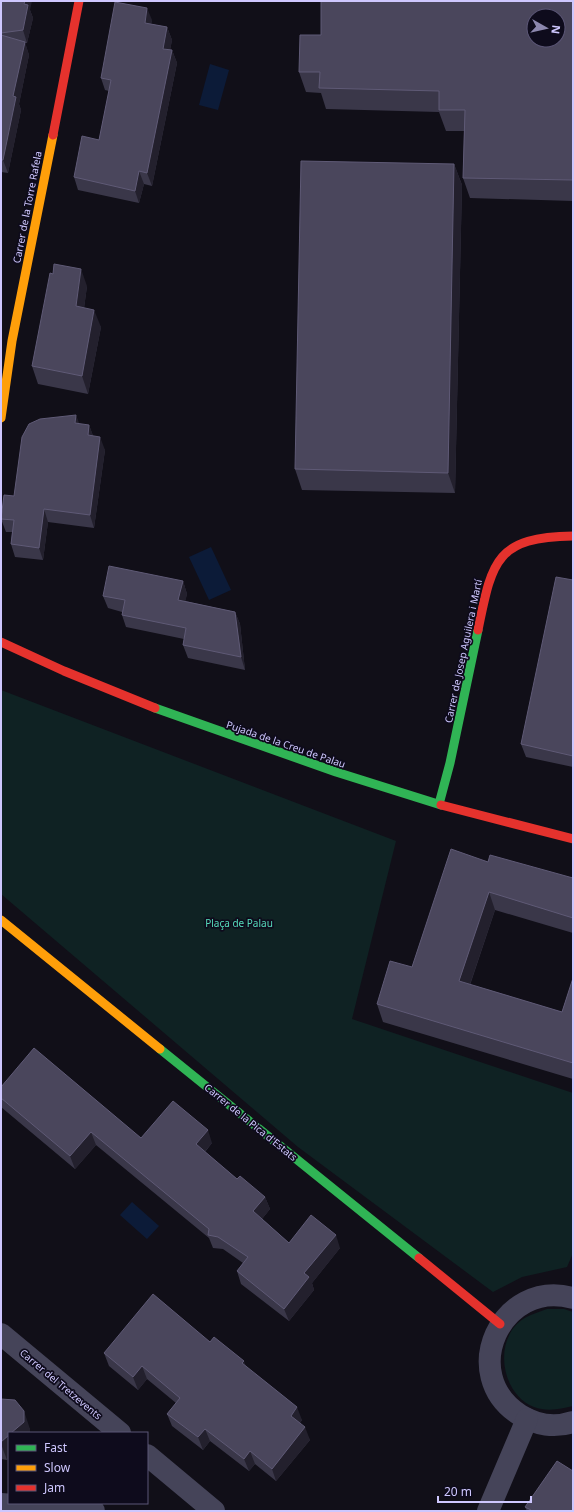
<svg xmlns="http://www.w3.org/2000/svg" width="574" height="1512" viewBox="0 0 574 1512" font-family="'Noto Sans',sans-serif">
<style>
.green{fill:#0f2223}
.water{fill:#0c1b38}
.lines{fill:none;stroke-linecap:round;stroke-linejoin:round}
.street{stroke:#454459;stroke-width:22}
.fast{stroke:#30b455;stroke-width:9}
.slow{stroke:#ff9f0a;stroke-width:9}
.jam{stroke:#e5322d;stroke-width:9}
.wall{fill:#3a3749}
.shaded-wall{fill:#23202d}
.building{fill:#4a465c;stroke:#5f5a76;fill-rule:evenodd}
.labels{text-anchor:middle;stroke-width:3.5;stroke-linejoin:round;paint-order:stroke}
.street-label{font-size:10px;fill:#cec7fe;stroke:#0e0b1c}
.park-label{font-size:10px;fill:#56dbbb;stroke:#0e0b1c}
</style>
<rect width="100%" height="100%" fill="#110f18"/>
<g class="green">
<path d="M1,690L396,841L352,1019L573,1093V1253L567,1267L522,1277L493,1292L298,1147L1,894Z"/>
<path d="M547,1309H564L573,1312V1406C561,1409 547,1412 534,1407C503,1395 494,1347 517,1324C525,1316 536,1313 547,1309Z"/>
</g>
<g class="water">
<path d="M210,64L229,70L218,110L199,105Z"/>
<path d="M211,547L231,590L209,600L189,557Z"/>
<path d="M132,1202L159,1226L147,1239L120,1215Z"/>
</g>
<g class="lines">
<g class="street">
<path d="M573,1298C501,1278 457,1375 520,1415C536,1425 555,1428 573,1422"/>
<path d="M1,1334L120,1433"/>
<path d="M147,1455L214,1511"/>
<path d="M1,1504L94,1511"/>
<path d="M488,1511L527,1419"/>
</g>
<g class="fast">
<path d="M155,708L336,772L441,805"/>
<path d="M439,804L450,763L478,630"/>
<path d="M160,1049L419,1258"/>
</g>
<g class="slow">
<path d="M1,418L12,341L53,135"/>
<path d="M1,920L160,1049"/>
</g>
<g class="jam">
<path d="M53,135L79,1"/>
<path d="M478,630C492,562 495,537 573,536"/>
<path d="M1,642L64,671L155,708"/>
<path d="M441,805L573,839"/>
<path d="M419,1258L500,1324"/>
</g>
</g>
<g class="wall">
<path d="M1,1L30,10L33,18L27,43H25L29,55L19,104L21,110L8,173L1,172Z"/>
<path d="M573,1V201L470,198L463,178L464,131H446L439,112L326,109L321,93L306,92L299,72L321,35Z"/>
<path d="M152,20L151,24L167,27L172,40L170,50H172L177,63L152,186L144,184L139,203L78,190L74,177L99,140L109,91L105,90L101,78Z"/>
<path d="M454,164L462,185L455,493L302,490L295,469Z"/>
<path d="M87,286L84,308L101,327L88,394L38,384L32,366Z"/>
<path d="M79,424L89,425L93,436L105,450L94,528L48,522L43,560L15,557L11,544L12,532H6L1,519L14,496Z"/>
<path d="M573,580V767L526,757L521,744Z"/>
<path d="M183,581L187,594L185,601L235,612L240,624L245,670L188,658L183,645L184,639L126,627L122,615V612L108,608L103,596Z"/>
<path d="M488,862L573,878V933L495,910L470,985L562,1012L573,978V1079L383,1022L377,1004L412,967Z"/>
<path d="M1,1087L141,1138L212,1143L205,1152L237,1179L265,1197L270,1209L262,1219L289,1243L340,1248L312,1283L314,1290L289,1321L241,1284L237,1271L243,1263L223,1249L213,1248L209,1238L96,1145L75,1169L1,1107Z"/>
<path d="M210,1342L246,1367L302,1420L300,1423L310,1440L276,1481L255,1464L249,1471L210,1441L203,1450L172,1426L167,1414L176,1403L147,1379L138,1390L109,1366L104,1353Z"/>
<path d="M1,1399L30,1429V1433H9L7,1460L1,1459Z"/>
<path d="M525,1507L573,1511H527Z"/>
</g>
<g class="shaded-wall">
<path d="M25,1H32L30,10L33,18L27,43L23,30Z"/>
<path d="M147,8L152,20L149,36L145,23Z"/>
<path d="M167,27L172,40L168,61L163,49Z"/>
<path d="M25,42L29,55L19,104L21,110L8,173L3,160L13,96Z"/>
<path d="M172,50L177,63L152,186L147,173Z"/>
<path d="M454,164L462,185L455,493L448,473Z"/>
<path d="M139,171L144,184L139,203L135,191Z"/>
<path d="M81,269L87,286L82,323L76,306Z"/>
<path d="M94,310L101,327L88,394L82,376Z"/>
<path d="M76,415L81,428L75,423Z"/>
<path d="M89,425L94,438L88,435Z"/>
<path d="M100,437L105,450L94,528L90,515Z"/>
<path d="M44,509L48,522L43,560L39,548Z"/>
<path d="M183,581L187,594L183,612L178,600Z"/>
<path d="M235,612L240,624L245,670L241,657Z"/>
<path d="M489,892L495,910L465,999L459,981Z"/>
<path d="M208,1130L212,1143L200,1157L196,1144Z"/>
<path d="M91,1132L96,1145L75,1169L70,1156Z"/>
<path d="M265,1197L270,1209L258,1224L253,1211Z"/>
<path d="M336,1235L340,1248L312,1283L314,1290L289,1321L284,1309L304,1273Z"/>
<path d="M244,1361L249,1374L242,1363Z"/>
<path d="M142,1366L147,1379L138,1390L133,1377Z"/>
<path d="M297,1407L302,1420L296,1428L291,1416Z"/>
<path d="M24,1411L30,1429V1433H11Z"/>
<path d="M305,1427L310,1440L276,1481L272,1469Z"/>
<path d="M205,1429L210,1441L203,1450L198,1437Z"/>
<path d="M9,1435V1458L7,1460L1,1444V1442Z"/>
<path d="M250,1451L255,1464L249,1471L244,1459Z"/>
</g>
<g class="building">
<path d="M1,1H25L24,4L28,5L23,30L1,33Z"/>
<path d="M321,1H573V180L463,178L465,110H439V91L319,88L320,72H299L300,35H321ZM534,16H558V40H534Z"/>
<path d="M115,2L147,8L145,23L167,27L163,49L172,50L147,173L139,171L135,191L74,177L82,136L99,140L111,80L101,78Z"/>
<path d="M1,35L25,42L13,96L16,97L3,160H1Z"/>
<path d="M301,161L454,164L448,473L295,469Z"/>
<path d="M54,264L81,269L76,306L94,310L82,376L32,366L50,273L53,274Z"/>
<path d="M76,415L75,423L89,425L88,435L100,437L90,515L44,509L39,548L11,544L14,520L1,519L4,495L14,496L22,437L29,424L40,419Z"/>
<path d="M109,566L183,581L178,600L235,612L241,657L183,645L186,628L122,615L125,600L103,596Z"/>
<path d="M556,577L573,580V756L521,744Z"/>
<path d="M451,849L488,862L490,855L573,878V918L489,892L459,981L562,1012L573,978V1063L377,1004L390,961L412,967Z"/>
<path d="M34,1048L141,1138L173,1101L208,1130L196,1144L237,1179L240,1176L265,1197L253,1211L289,1243L311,1215L336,1235L304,1273L309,1277L284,1309L237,1271L248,1257L218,1237L208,1235L209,1229L91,1132L70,1156L1,1098V1087Z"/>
<path d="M153,1294L210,1342L214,1337L244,1361L242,1363L297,1407L291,1416L305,1427L272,1469L250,1451L244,1459L205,1429L198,1437L167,1414L180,1398L142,1366L133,1377L104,1353Z"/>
<path d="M1,1399L15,1400L24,1411V1422L11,1433H9V1435L1,1442Z"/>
<path d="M557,1461L573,1471V1511H530L531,1510L525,1507Z"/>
</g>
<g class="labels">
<g class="street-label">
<text transform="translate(27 207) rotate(-79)" y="4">Carrer de la Torre Rafela</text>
<text transform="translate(463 651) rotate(-78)" y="4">Carrer de Josep Aguilera i Martí</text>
<text transform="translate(286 744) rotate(19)" y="4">Pujada de la Creu de Palau</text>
<text transform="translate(251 1122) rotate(39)" y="4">Carrer de la Pica d'Estats</text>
<text transform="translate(61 1384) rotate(40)" y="4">Carrer del Tretzevents</text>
</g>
<g class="park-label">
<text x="239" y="927">Plaça de Palau</text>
</g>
</g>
<rect width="574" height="1512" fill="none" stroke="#cec7fe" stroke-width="4"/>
<rect x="8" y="1432" width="140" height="72" fill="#0e0b1c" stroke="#5b5676"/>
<rect x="16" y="1445" width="20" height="6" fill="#30b455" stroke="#5b5676"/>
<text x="44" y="1452" font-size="12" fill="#cec7fe">Fast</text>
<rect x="16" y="1465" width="20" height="6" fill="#ff9f0a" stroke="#5b5676"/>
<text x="44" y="1472" font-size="12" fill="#cec7fe">Slow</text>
<rect x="16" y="1485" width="20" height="6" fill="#e5322d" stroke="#5b5676"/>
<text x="44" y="1492" font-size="12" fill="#cec7fe">Jam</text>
<g transform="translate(546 28) rotate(98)"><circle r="19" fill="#0e0b1c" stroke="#5b5676"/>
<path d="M0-3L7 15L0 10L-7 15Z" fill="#8c87ae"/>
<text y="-6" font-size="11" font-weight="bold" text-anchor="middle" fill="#cec7fe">N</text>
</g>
<path d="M438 1496v6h93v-6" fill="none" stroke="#cec7fe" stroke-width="2"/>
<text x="444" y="1496" font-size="12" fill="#cec7fe" stroke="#0e0b1c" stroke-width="3" paint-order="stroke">20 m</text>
</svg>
